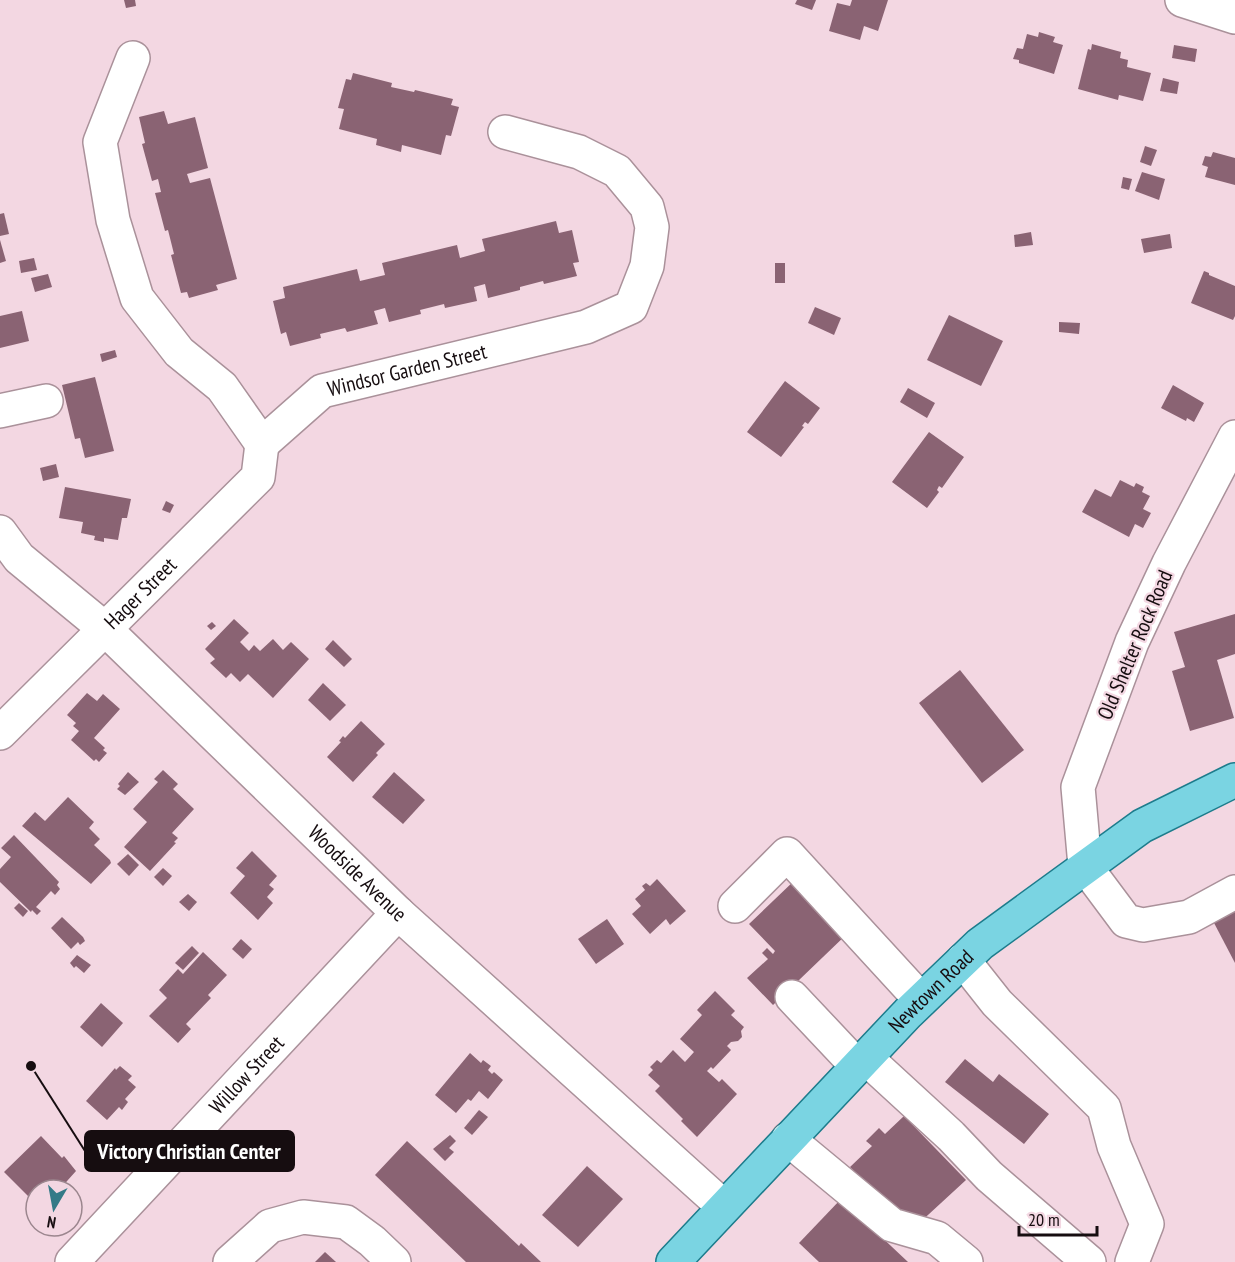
<svg xmlns="http://www.w3.org/2000/svg" width="1235" height="1262" viewBox="0 0 1235 1262" font-family="'PT Sans Narrow',sans-serif">
<style>
.building{fill:#8a6373}
.lines{fill:none;stroke-linecap:round;stroke-linejoin:round}
.minor-casing{stroke:#aa919a;stroke-width:36}
.major-casing{stroke:#1d7c8c;stroke-width:36}
.minor{stroke:#fff;stroke-width:33}
.major{stroke:#7ad4e2;stroke-width:33}
.labels{text-anchor:middle;stroke-width:4.5;stroke-linejoin:round;paint-order:stroke}
.street-label{font-size:21px;fill:#160d10;stroke:#f3d7e2}
.leader{fill:none;stroke:#160d10;stroke-width:2}
.callout-dot{fill:#160d10;stroke:#f3d7e2;stroke-width:2}
.callout{fill:#160d10;stroke:#160d10;stroke-width:2}
.callout-label{font-size:22px;text-anchor:middle;font-weight:bold;fill:#fff}
</style>
<rect width="100%" height="100%" fill="#f3d7e2"/>
<g class="building">
<path d="M124,0H135L136,6L126,8Z"/>
<path d="M797,0H816L812,10L795,4Z"/>
<path d="M852,0H888L878,31L864,26L860,40L829,31L837,3L850,6Z"/>
<path d="M1039,32L1055,37L1053,42L1063,45L1054,74L1019,63V60L1013,59L1017,48L1023,49L1027,34L1038,37Z"/>
<path d="M1092,44L1121,52L1120,58L1128,60L1127,67L1151,73L1143,101L1119,95L1118,100L1078,89L1088,49L1091,50Z"/>
<path d="M1174,45L1197,49L1195,62L1172,58Z"/>
<path d="M353,73L392,83L391,87L414,92L415,90L453,99L451,105L459,107L451,136L446,135L441,155L402,145L401,152L376,145L377,139L339,129L344,109L338,108L346,79L351,80Z"/>
<path d="M1163,78L1179,82L1177,94L1160,91Z"/>
<path d="M164,111L168,124L195,117L208,168L187,174L190,183L210,178L237,279L216,285L218,290L189,298L187,292L181,293L171,255L174,254L168,230L165,231L155,193L161,192L158,179L152,181L142,144L145,143L139,117Z"/>
<path d="M1145,146L1157,150L1151,166L1140,162Z"/>
<path d="M1213,152L1235,158V185L1205,177L1208,167L1202,165L1205,156L1211,157Z"/>
<path d="M1142,172L1165,179L1159,200L1135,191Z"/>
<path d="M1123,177L1132,179L1129,190L1121,188Z"/>
<path d="M4,213L9,234L0,236V214Z"/>
<path d="M556,221L559,233L572,230L579,262L573,263L577,276L544,284L543,281L520,287V290L488,298L485,284L474,287L477,301L445,308L444,304L420,310L421,314L389,322L385,308L374,311L378,324L347,332L345,328L320,334L321,338L290,346L286,332L281,334L273,301L285,298L283,287L357,269L360,281L385,275L382,263L457,245L460,258L485,251L482,239Z"/>
<path d="M1031,232L1033,245L1015,247L1014,235Z"/>
<path d="M1170,234L1172,248L1144,253L1141,239Z"/>
<path d="M0,240L6,261L0,263Z"/>
<path d="M34,258L37,270L21,273L19,261Z"/>
<rect x="775" y="263" width="10" height="20"/>
<path d="M1204,271L1209,273V275L1235,286V316L1233,320L1191,303Z"/>
<path d="M48,274L52,287L35,292L31,278Z"/>
<path d="M815,307L841,318L834,335L808,323Z"/>
<path d="M22,311L29,341L0,348V316Z"/>
<path d="M949,315L1003,341L981,386L927,360Z"/>
<path d="M1059,322L1080,323L1079,334L1059,332Z"/>
<path d="M115,350L117,357L102,362L100,354Z"/>
<path d="M95,377L114,451L85,458L80,438L75,439L62,385Z"/>
<path d="M785,381L820,408L808,424L805,422L802,426L804,427L781,457L747,432Z"/>
<path d="M1173,385L1204,403L1194,422L1187,418L1186,421L1161,408Z"/>
<path d="M908,388L935,403L927,418L900,402Z"/>
<path d="M929,432L964,457L942,488L939,486L937,490L939,492L927,508L892,482Z"/>
<path d="M56,464L59,477L43,481L40,468Z"/>
<path d="M1120,480L1134,487L1136,483L1144,487L1142,492L1150,496L1143,509L1151,513L1143,528L1135,524L1129,537L1082,512L1095,489L1111,497Z"/>
<path d="M65,487L131,499L127,518H122L118,540L104,538V542L94,540L95,536L81,533L83,522L59,518Z"/>
<path d="M166,501L174,505L170,513L162,510Z"/>
<path d="M1235,614V654L1217,660L1234,718L1190,731L1172,671L1185,667L1174,632Z"/>
<path d="M234,619L249,633L240,642L249,651L254,645L260,651L273,639L283,650L291,642L309,659L273,698L248,674L240,682L231,673L226,678L210,663L215,659L205,649Z"/>
<path d="M212,622L216,626L211,630L207,626Z"/>
<path d="M333,640L352,659L344,667L325,649Z"/>
<path d="M960,670L1024,750L982,783L919,703Z"/>
<path d="M323,683L346,705L330,721L308,700Z"/>
<path d="M87,693L97,701L103,694L120,709L94,738L105,748L103,750L107,753L99,762L96,759L94,761L71,740L79,731L73,726L76,723L67,715Z"/>
<path d="M361,721L385,744L376,753L378,755L353,782L327,757L341,742L339,741L343,736L345,738Z"/>
<path d="M163,770L178,784L173,789L194,809L172,833L178,838L174,842L176,843L150,871L124,847L147,822L133,809L158,782L154,779Z"/>
<path d="M128,772L139,782L125,795L117,789L120,786L118,784Z"/>
<path d="M394,772L425,800L403,824L372,797Z"/>
<path d="M68,797L94,822L89,828L100,839L94,845L110,860L111,863L91,884L22,826L35,812L45,821Z"/>
<path d="M14,835L59,882L57,885L60,889L55,895L51,891L36,907L41,911L37,915L32,910L31,912L0,882V869L11,857L1,848Z"/>
<path d="M252,851L277,876L269,885L274,889L267,897L273,903L258,920L230,893L245,876L236,868Z"/>
<path d="M128,854L139,865L129,876L117,864Z"/>
<path d="M163,868L172,876L163,886L154,877Z"/>
<path d="M657,879L686,911L670,925L666,919L650,934L632,914L641,906L635,899L645,890L642,886L646,883L650,886Z"/>
<path d="M796,879L848,933L773,1005L747,978L768,959L762,953L767,948L773,954L775,951L749,924Z"/>
<path d="M188,894L197,902L189,911L179,902Z"/>
<path d="M19,903L28,911L23,917L14,908Z"/>
<path d="M1235,910V963L1213,921Z"/>
<path d="M62,917L83,937L85,941L80,945L78,942L71,949L51,928Z"/>
<path d="M607,919L624,944L596,964L578,939Z"/>
<path d="M241,939L252,949L243,959L232,949Z"/>
<path d="M192,946L199,953L183,970L175,963Z"/>
<path d="M203,952L227,975L208,995L211,998L186,1024L191,1029L178,1043L149,1016L167,998L159,990L178,969L183,974Z"/>
<path d="M77,955L91,965L84,973L76,966L74,968L70,963Z"/>
<path d="M715,991L735,1011L731,1015L744,1027L741,1031L742,1037L738,1041L731,1042L727,1046L731,1050L713,1069L711,1067L707,1071L719,1082L722,1079L737,1094L697,1137L681,1121L683,1119L655,1091L660,1086L648,1075L653,1070L650,1067L657,1060L661,1063L673,1050L685,1062L694,1052L680,1039L702,1015L697,1010Z"/>
<path d="M101,1003L123,1023L102,1047L80,1027Z"/>
<path d="M470,1053L481,1063L483,1060L491,1066L488,1070L492,1074L494,1072L503,1080L488,1099L479,1091L471,1101L468,1099L456,1113L435,1095Z"/>
<path d="M965,1059L993,1082L999,1074L1049,1114L1024,1144L945,1082Z"/>
<path d="M120,1066L132,1076L128,1080L136,1087L125,1099L128,1102L122,1110L119,1107L107,1120L86,1101L115,1068L116,1070Z"/>
<path d="M479,1110L488,1117L472,1135L464,1128Z"/>
<path d="M904,1116L966,1180L916,1226L901,1221L850,1167L872,1146L866,1141L879,1128L885,1134Z"/>
<path d="M450,1135L456,1141L449,1148L454,1152L445,1161L433,1149Z"/>
<path d="M41,1136L62,1158L64,1156L76,1171L59,1190H36V1204L4,1172Z"/>
<path d="M407,1141L519,1246L521,1243L541,1262H466L375,1175Z"/>
<path d="M587,1166L623,1199L578,1247L542,1215Z"/>
<path d="M841,1199L908,1262H819L799,1243Z"/>
<path d="M325,1252L336,1262H315Z"/>
</g>
<g class="lines">
<g class="minor-casing">
<g id="minor">
<path d="M1182,0L1235,17"/>
<path id="s1" d="M133,58L100,142L113,220L137,298L179,352L222,387L262,444L322,391L586,327L631,307L647,266L652,227L647,207L617,171L579,152L505,132"/>
<path d="M0,411L46,401"/>
<path d="M1235,437L1169,563L1132,642L1078,787L1085,866L1126,921L1143,925L1189,917L1235,892"/>
<path id="s2" d="M0,532L19,558L105,629L398,913L724,1207"/>
<path id="s3" d="M0,733L258,477L262,444"/>
<path d="M735,906L787,854L921,1000"/>
<path d="M963,960L997,1003L1104,1108L1114,1146L1147,1224L1132,1262"/>
<path d="M792,997L857,1066"/>
<path d="M866,1058L951,1136L989,1176L1089,1262"/>
<path d="M788,1139L892,1225L937,1238L966,1262"/>
<path id="s4" d="M72,1262L398,913"/>
<path d="M230,1262L270,1226L303,1217L346,1222L372,1241L394,1262"/>
</g>
</g>
<g class="major-casing">
<g id="major">
<path id="s5" d="M673,1262L908,1013L980,944L1142,826L1235,780"/>
</g>
</g>
<use href="#minor" class="minor"/>
<use href="#major" class="major"/>
</g>
<g class="labels">
<g class="street-label">
<text dy="7" stroke="none"><textPath href="#s1" startOffset="612">Windsor Garden Street</textPath></text>
<text dy="7" stroke="none"><textPath href="#s3" startOffset="198">Hager Street</textPath></text>
<text transform="translate(1135 645) rotate(-67)" y="7">Old Shelter Rock Road</text>
<text dy="7" stroke="none"><textPath href="#s2" startOffset="495">Woodside Avenue</textPath></text>
<text dy="7" stroke="none"><textPath href="#s5" startOffset="374">Newtown Road</textPath></text>
<text dy="7" stroke="none"><textPath href="#s4" startOffset="256">Willow Street</textPath></text>
</g>
</g>
<path class="leader" d="M31 1066L85 1151"/>
<circle class="callout-dot" cx="31" cy="1066" r="6"/>
<rect class="callout" x="85" y="1131" width="209" height="40" rx="6"/>
<g class="callout-label">
<text x="189" y="1159">Victory Christian Center</text>
</g>
<g transform="translate(54 1208) rotate(190)"><circle r="28" fill="#f3d7e2" stroke="#9b868e" stroke-width="1.5"/>
<path d="M0-4.5L10 22L0 15L-10 22Z" fill="#347a87"/>
<text y="-9" font-size="16" font-weight="bold" text-anchor="middle" fill="#160d10">N</text>
</g>
<path d="M1019 1226v9h78v-9" fill="none" stroke="#160d10" stroke-width="3"/>
<text x="1028" y="1226" font-size="18" fill="#160d10" stroke="#f3d7e2" stroke-width="4.5" paint-order="stroke">20 m</text>
</svg>
